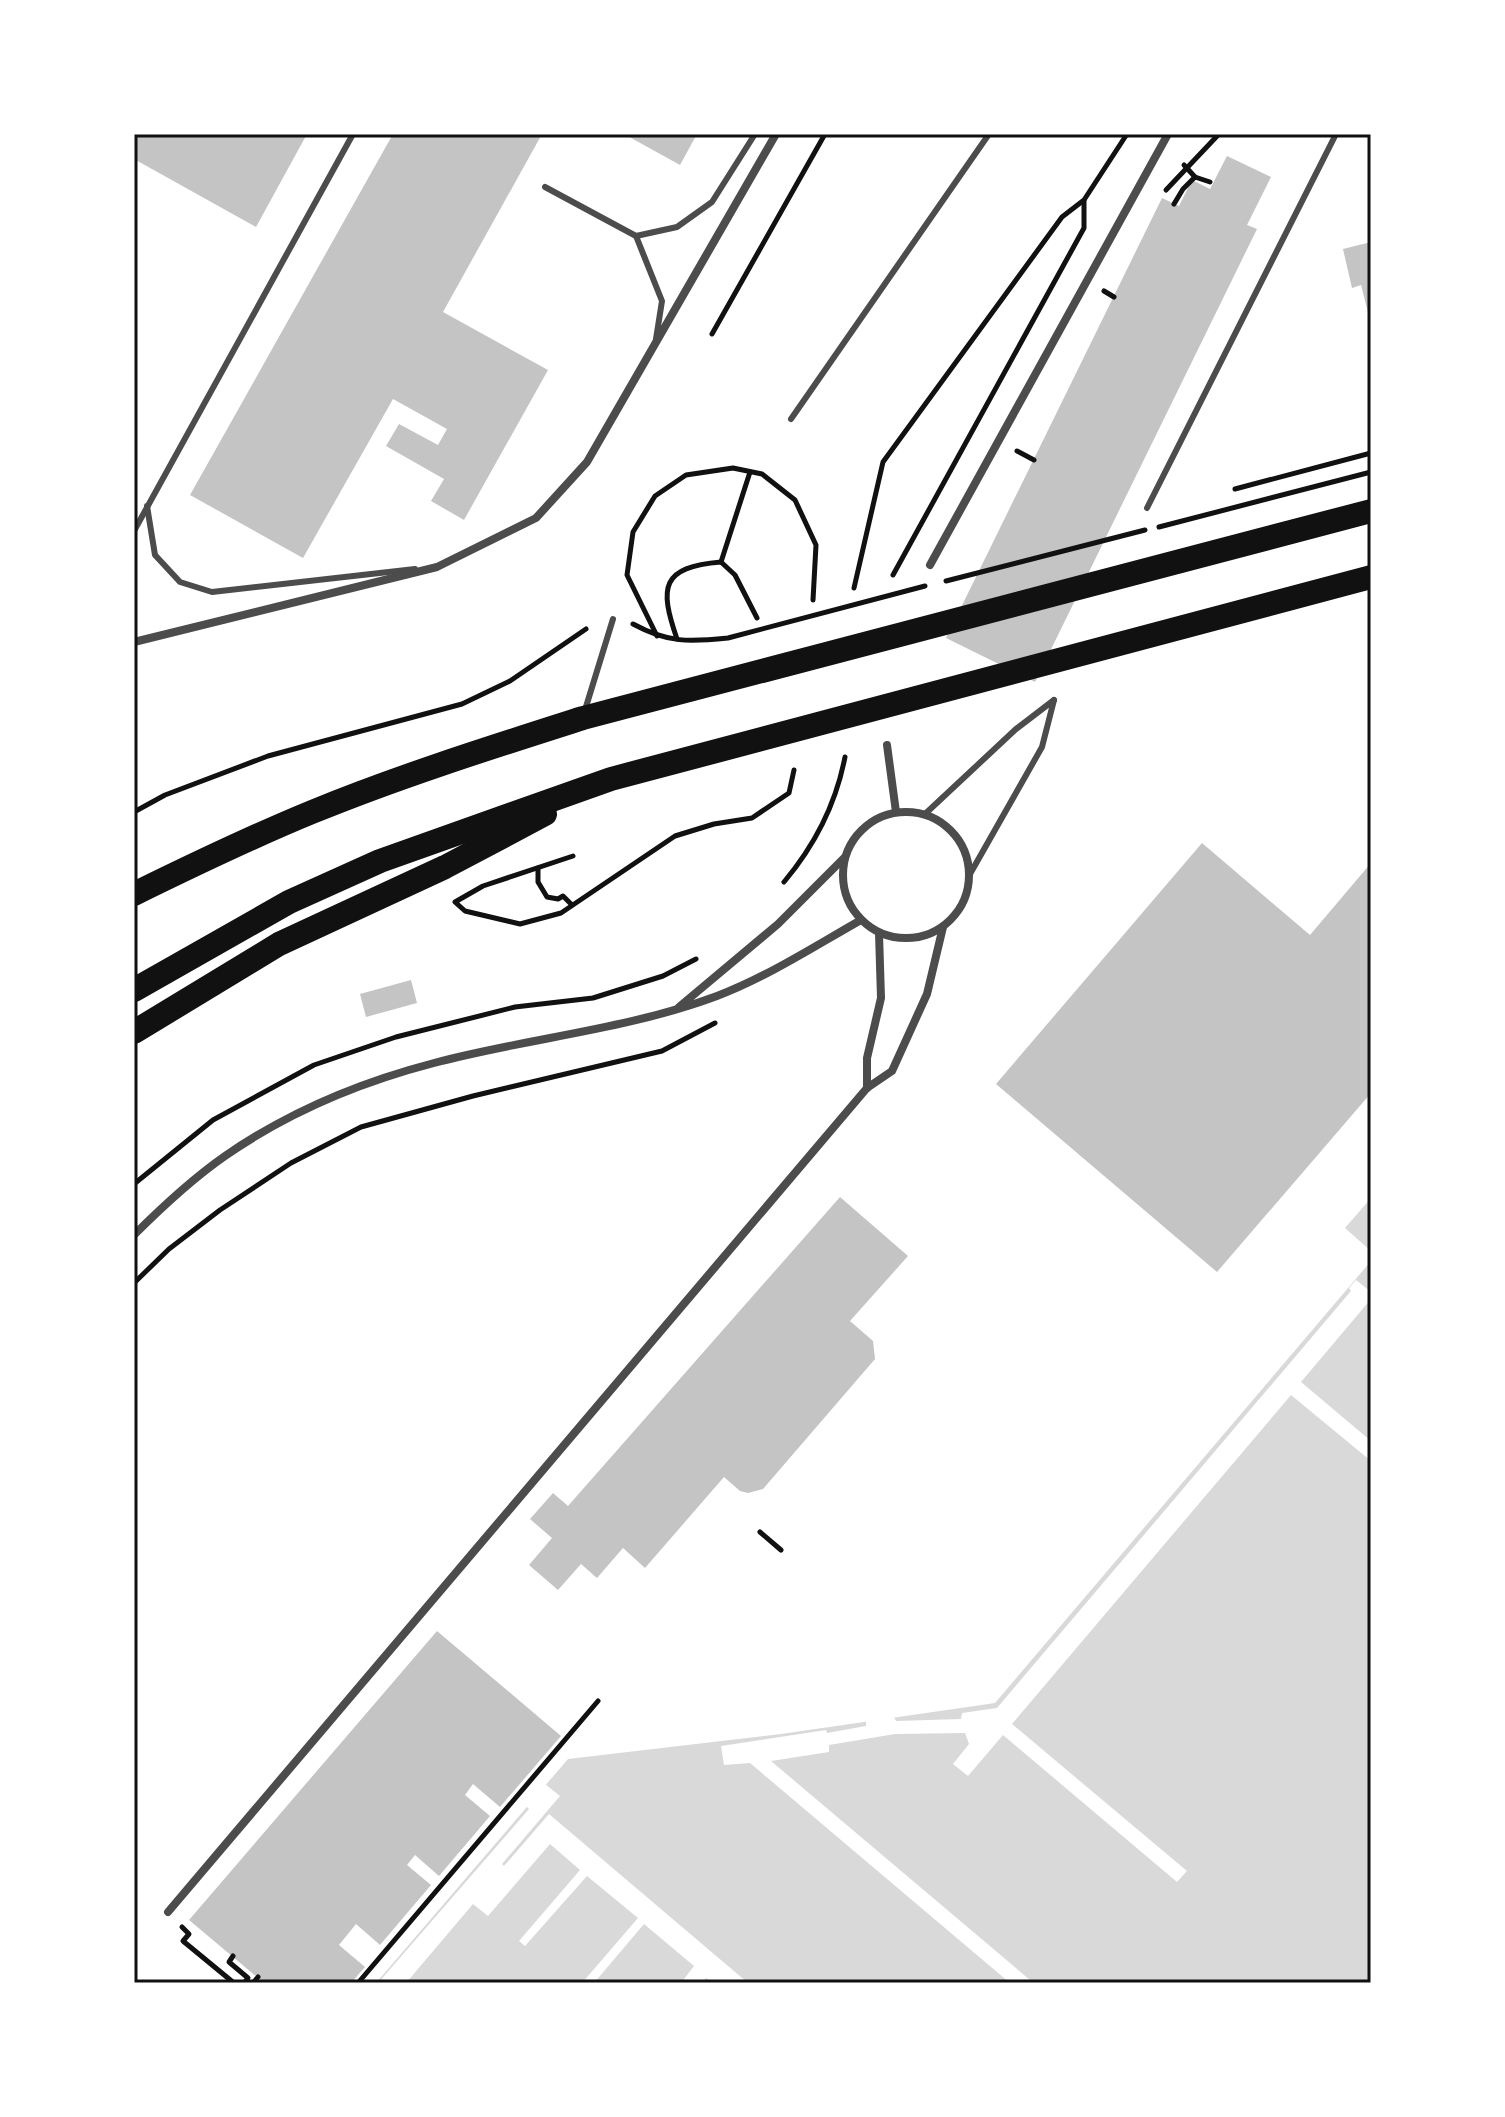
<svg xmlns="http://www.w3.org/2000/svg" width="1505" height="2117" viewBox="0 0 1505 2117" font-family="Poppins,sans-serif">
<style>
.water{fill:#d9d9d9}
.pier{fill:#fff}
.building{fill:#c4c4c4}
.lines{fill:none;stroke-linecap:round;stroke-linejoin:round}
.path{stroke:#111;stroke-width:5}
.service{stroke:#4c4c4c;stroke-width:6}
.minor{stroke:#4c4c4c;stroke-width:8}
.motorway{stroke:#111;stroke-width:24}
.neatline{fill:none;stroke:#111;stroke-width:3}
</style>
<rect width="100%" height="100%" fill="#fff"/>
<g class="water">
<path d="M1371,1198V1251L1345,1228Z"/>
<path d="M1371,1261V1983H376L568,1759L781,1734L995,1703Z"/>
</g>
<g class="pier">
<path d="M1356,1280L1371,1292V1299L1301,1382L1371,1441V1461L1291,1395L1012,1724L1187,1871L1177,1882L1003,1735L968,1776L953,1764L969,1744L965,1733L895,1734L829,1745V1752L771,1761L1030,1980L1028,1983H1010L750,1763L724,1765L721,1746L826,1730L827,1733L866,1726V1720L894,1717L896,1721L961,1719L962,1713L997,1708L1351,1291L1349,1288Z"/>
<path d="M545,1784L560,1796L502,1864L504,1866L549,1814L748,1983H713L706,1978L702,1983H681L694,1966L644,1924L594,1983H582L638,1918L587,1876L525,1946L519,1941L580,1870L550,1844L488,1916L473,1904L406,1983H378L529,1809L526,1806Z"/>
</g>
<g class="building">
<path d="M134,134H307L256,227L134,159Z"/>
<path d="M393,134H542L443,312L548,370L464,520L431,501L444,479L386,446L399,424L438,445L447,429L393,399L303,558L190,495Z"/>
<path d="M624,134H697L680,165Z"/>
<path d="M1227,156L1271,177L1247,225L1257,229L1035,682L946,638L1162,198L1179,206L1192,180L1210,189Z"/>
<path d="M1371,242V320H1370L1361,285L1352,288L1343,249Z"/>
<path d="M1202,843L1310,935L1371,863V1093L1217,1272L996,1084Z"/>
<path d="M411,980L417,1003L366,1017L360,994Z"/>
<path d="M840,1197L908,1256L850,1321L873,1341L875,1359L763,1489L748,1493L740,1491L724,1477L645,1568L623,1548L597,1578L581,1564L558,1590L529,1565L552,1538L530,1519L553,1493L568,1506Z"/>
<path d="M437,1631L561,1736L500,1807L473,1784L465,1795L490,1816L439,1876L415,1855L407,1865L431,1885L380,1945L356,1924L339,1945L365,1967L351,1983H264L189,1920Z"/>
</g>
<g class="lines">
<g class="path">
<path d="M1184,165L1195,177"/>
<path d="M1166,190L1219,134"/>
<path d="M1174,204L1183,189L1195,177L1210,182"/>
<path d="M1104,291L1114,297"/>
<path d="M712,334L825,134"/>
<path d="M1017,451L1034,460"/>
<path d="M1235,489L1371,453"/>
<path d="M1159,527L1371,472"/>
<path d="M721,562L750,472"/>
<path d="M893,575L1084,228V201"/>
<path d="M946,581L1145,530"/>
<path d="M854,588L883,462L1062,217L1084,200L1127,134"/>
<path d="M633,624C668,643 689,642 728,638L925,586"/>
<path d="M657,636L627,575L633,532L655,496L686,475L733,468L762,474L795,500L816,545L813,600"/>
<path d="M677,639C659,587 661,567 721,562L735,575L757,618"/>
<path d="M134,812L165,795L268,756L462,704L510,681L586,629"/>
<path d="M573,856L483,886L455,902L465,911L520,924L561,913L675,836L714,824L752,818L789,793L794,770"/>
<path d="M538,868V882L547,897L558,899L563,896L572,905"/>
<path d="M784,882C815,845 836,804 845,757"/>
<path d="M134,1184L213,1120L314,1065L396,1037L515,1007L593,998L663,976L696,959"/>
<path d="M134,1283L169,1249L220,1210L291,1163L361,1127L473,1096L662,1051L715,1023"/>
<path d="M760,1532L781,1550"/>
<path d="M182,1927L189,1934L183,1941L234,1983"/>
<path d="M233,1956L229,1962L248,1978L244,1983"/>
<path d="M253,1983L258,1977"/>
<path d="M358,1983L598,1701"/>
</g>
<g class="service">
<path d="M545,187L636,236L662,301L656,339"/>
<path d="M636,236L677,227L712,202L755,134"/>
<path d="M791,419L989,134"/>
<path d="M147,506L155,555L180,582L212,592L415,569"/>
<path d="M1147,508L1336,134"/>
<path d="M134,531L353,134"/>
<path d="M585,710L613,619"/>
<path d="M925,814L1016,729L1054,700"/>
<path d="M970,874L1042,747L1054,700"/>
</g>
<g class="minor">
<path d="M930,565L1168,134"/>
<path d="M134,642L437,567L536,518L587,462L776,134"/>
<path d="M887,745L896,812"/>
<circle cx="906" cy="875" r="63"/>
<path d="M679,1007L778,924L844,858"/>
<path d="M867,1088V1058L881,998L879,933"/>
<path d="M134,1235C162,1207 192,1179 225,1156C287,1113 361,1082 434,1063C528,1038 626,1030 717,996C767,977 815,946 861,920"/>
<path d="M168,1912L867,1088L892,1071L927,994L943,927"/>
</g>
<g class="motorway">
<path d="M134,894C193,865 251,837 312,812C400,776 492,747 583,718L1371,511"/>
<path d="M134,990L289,902L380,861L611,779L1371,577"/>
<path d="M134,1032L279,944L445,867L545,814"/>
</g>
</g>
<rect width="1505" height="2117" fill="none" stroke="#ffffff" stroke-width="272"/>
<rect x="136" y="136" width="1233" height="1845" class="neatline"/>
</svg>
